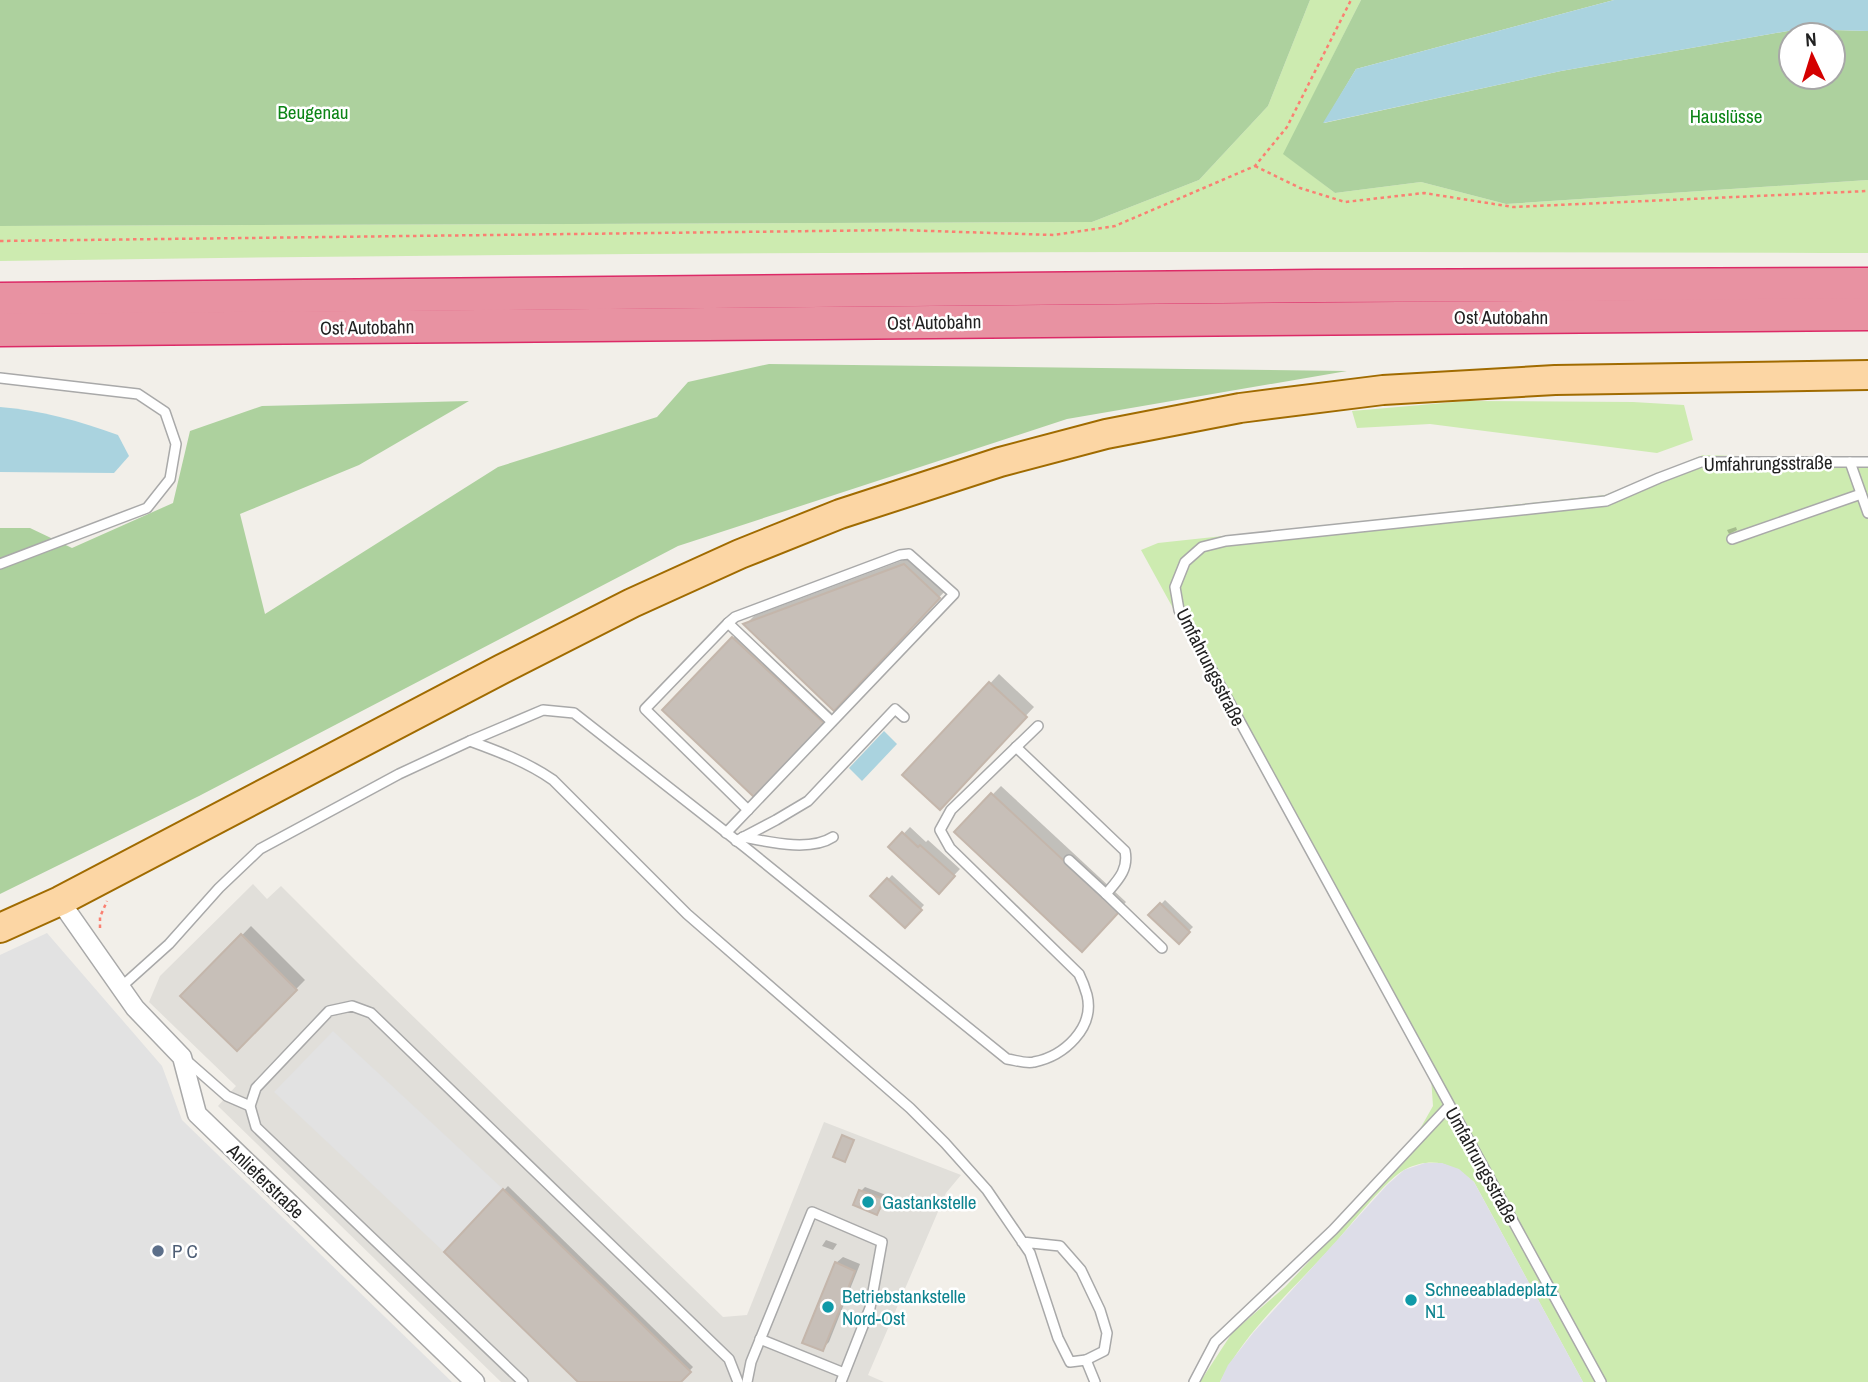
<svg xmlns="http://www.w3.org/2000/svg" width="1868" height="1382" viewBox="0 0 1868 1382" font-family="'Archivo Narrow',sans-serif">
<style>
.airport{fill:#e1dfda}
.grass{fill:#cdebb0}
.forest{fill:#add19e;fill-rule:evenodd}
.parking{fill:#e2e2e2}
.plaza{fill:#dddde8}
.water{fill:#aad3df}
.shadow{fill:#0003}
.building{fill:#c7bfb8;stroke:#c4b6ab;stroke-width:2}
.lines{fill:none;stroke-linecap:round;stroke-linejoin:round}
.service-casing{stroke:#a9a9a9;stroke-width:12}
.minor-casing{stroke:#a9a9a9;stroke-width:21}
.primary-casing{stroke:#a06b00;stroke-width:32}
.motorway-casing{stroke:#dc2a67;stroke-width:35}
.path{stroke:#fa8072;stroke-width:2.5;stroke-dasharray:3.5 3.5;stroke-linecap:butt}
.service{stroke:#fff;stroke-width:9}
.minor{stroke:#fff;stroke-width:18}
.primary{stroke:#fcd6a4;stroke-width:28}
.motorway{stroke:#e892a2;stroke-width:32}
.culture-dot{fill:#0f9aa8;stroke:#fff;stroke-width:2.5}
.service-dot{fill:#5c6f8a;stroke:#fff;stroke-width:2.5}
.labels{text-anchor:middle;stroke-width:5;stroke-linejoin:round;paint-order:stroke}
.park-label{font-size:19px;fill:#0c8416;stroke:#fff}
.street-label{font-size:19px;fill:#222;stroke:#fff}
.culture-label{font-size:19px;fill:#0d838f;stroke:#fff;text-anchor:start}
.service-label{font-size:19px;fill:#4e5e75;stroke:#fff;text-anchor:start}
</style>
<rect width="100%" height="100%" fill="#f2efe9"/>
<path class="airport" d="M253,884L267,899L281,886L356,961L723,1317L747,1315L824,1122L961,1175L946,1193L868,1375L884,1382H501L218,1106L236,1086L149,1002L160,976Z"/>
<g class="grass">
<path d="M1310,0H1361L1284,154L1335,193L1421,182L1506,204L1868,180V253C1245,251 623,251 0,261V226L1092,222L1199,180L1268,106Z"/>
<path d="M1467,401L1633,402L1684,405L1693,440L1657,453L1430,424L1357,428L1352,411Z"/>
<path d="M1703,455L1868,460V1382H1583L1474,1182C1452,1164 1434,1156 1406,1169C1388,1177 1350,1226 1336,1242C1296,1287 1247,1328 1220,1382H1200L1232,1333L1285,1287L1399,1166L1433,1106L1431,1077L1141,550L1158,543L1605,495Z"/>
</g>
<g class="forest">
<path d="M0,0H1310L1268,106L1199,180L1092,222L0,226Z"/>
<path d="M1361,0H1614L1356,69L1324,123L1561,71L1799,29L1868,31V180L1506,204L1421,182L1335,193L1283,154ZM1791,35H1833V77H1791Z"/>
<path d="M769,364L1347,371L1067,419L678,546L199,796L0,894V528H30L72,548L173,503L190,431L262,406L469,401L359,465L240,514L265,614L498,467L657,417L688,382Z"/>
</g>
<g class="parking">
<path d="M47,933L162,1066L182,1120L452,1382H0V955Z"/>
<path d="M333,1031L503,1189L444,1252L274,1092Z"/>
</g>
<path class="plaza" d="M1425,1163H1442L1459,1169L1474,1182L1583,1382H1220L1228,1365L1253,1333L1387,1185L1404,1170Z"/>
<g class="water">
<path d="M1614,0H1868V31L1799,29L1561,71L1323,123L1356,69Z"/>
<path d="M0,407C40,410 80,421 118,435L129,456L114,473L0,472Z"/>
<path d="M884,731L897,744L862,781L849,768Z"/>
</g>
<g class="shadow">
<path d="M1736,527L1737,530L1729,534L1727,530Z"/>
<path d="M914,556L948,588L834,708L746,624L754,616Z"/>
<path d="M742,629L832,713L754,794L665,710Z"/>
<path d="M999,674L1034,707L949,798L905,774Z"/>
<path d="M1001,786L1126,902L1091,940L956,832Z"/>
<path d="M910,827L926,842L928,840L960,869L939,891L891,847Z"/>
<path d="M892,875L924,905L905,926L873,896Z"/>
<path d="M1165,900L1193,927L1179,941L1151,915Z"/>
<path d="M251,926L305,980L237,1049L183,996Z"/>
<path d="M508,1186L693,1367L679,1382H581L447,1251Z"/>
<path d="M865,1187L886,1195L881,1209L877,1213L861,1191Z"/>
<path d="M826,1240L837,1244L833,1250L822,1246Z"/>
<path d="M843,1257L860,1264L829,1342L822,1349L836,1263Z"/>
</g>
<g class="building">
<path d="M904,564L940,598L834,711L743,624Z"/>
<path d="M732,637L824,723L754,797L662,710Z"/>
<path d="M989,682L1027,717L940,810L902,775Z"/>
<path d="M991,793L1119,912L1082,952L954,832Z"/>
<path d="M902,832L918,847L920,845L955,876L939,894L888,847Z"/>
<path d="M887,878L922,910L905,928L870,896Z"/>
<path d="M1160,903L1190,932L1179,944L1148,915Z"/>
<path d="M241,934L297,990L237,1051L180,996Z"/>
<path d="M842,1135L854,1140L845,1162L833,1157Z"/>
<path d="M503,1189L691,1372L681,1382H578L444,1252Z"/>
<path d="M859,1190L884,1199L877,1215L853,1205Z"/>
<path d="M835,1262L855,1271L823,1351L802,1343Z"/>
</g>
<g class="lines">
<g class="service-casing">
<g id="service">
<path d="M0,378L138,394L165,412L176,444L170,479L147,508L0,564"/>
<path d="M1850,462L1868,513"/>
<path d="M1732,539L1861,494"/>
<path d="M728,623L645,709L748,810"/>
<path d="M470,741C500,752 527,762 553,780L687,914L910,1108L945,1143L987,1190L1030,1253L1058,1338L1070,1362L1086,1360L1104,1351L1107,1333L1100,1310L1081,1270L1060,1246L1022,1242"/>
<path d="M1016,747L1125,851C1129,870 1117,881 1106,894L1162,948"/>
<path d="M726,833L954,594L909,554L900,555L735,617L728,623L832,722"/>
<path d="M743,837C769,842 810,852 833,837"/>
<path d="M736,841L776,820L808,801L895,709L904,717"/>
<path d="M1069,860L1106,894"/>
<path d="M120,988L169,944L219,888L260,849L399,774L470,741L543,710L574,713L746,848L1007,1059C1015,1060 1026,1064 1034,1062C1064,1056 1095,1028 1087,995C1085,988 1082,980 1079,974L950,848L940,830L951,810L1038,726"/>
<path d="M186,1060L227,1096L250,1106"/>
<path d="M760,1339L844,1373"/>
<path d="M1086,1360L1095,1382"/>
<path d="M523,1382L256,1127L250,1106L256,1088L329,1011L352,1006L371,1013L729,1359L738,1382"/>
<path d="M747,1382L751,1362L812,1212L882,1242L870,1308L841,1382"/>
<path d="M1194,1382L1215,1342L1333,1230L1449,1106"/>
<path d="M1601,1382L1179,610L1175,587L1185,562L1202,547L1226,541L1606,501L1659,478L1701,462H1868"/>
</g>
</g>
<g class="minor-casing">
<path id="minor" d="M60,901L135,1008L182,1057L197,1114L475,1382"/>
</g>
<g class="primary-casing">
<path id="primary" d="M0,928L60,901L502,669L632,603L740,554L840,514L1000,462L1106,434L1240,408L1383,390L1555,380L1868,375"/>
</g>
<g class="motorway-casing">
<g id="motorway">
<path d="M0,299L1316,286L1868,284"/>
<path d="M0,330L1868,314"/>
</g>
</g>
<g class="path">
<path d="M1255,166L1300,188L1345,202L1424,193L1513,207L1868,191"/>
<path d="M0,241L900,230L1054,235L1115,226L1255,166L1287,127L1351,0"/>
<path d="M100,928V917L107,901"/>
</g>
<use href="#service" class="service"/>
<use href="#minor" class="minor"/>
<use href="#primary" class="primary"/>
<use href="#motorway" class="motorway"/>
</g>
<g class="culture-dot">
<circle cx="868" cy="1202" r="7"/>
<circle cx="1411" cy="1300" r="7"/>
<circle cx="828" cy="1307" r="7"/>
</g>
<circle class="service-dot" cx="158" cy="1251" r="7"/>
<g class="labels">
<g class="park-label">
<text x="313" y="119">Beugenau</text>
<text x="1726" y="123">Hauslüsse</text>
</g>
<g class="street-label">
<text x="1501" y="324">Ost Autobahn</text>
<text transform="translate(934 322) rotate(-1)" y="7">Ost Autobahn</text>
<text transform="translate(367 327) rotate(-1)" y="7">Ost Autobahn</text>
<text transform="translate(1768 463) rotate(-1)" y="7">Umfahrungsstraße</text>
<text transform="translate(1211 667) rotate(63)" y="7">Umfahrungsstraße</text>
<text transform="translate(1482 1165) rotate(61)" y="7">Umfahrungsstraße</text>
<text transform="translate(266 1181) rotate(44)" y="7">Anlieferstraße</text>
</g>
<g class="culture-label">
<text x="882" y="1209">Gastankstelle</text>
<text x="1425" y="1296">Schneeabladeplatz<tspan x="1425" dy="22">N1</tspan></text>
<text x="842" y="1303">Betriebstankstelle<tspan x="842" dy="22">Nord-Ost</tspan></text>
</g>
<g class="service-label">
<text x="172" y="1258">P C</text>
</g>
</g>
<g transform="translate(1812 56) rotate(356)"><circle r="33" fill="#ffffff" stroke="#a7a7a7" stroke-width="2"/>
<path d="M0-5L12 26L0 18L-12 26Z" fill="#d40000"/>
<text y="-10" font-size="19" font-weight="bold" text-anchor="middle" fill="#222222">N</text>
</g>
</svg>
